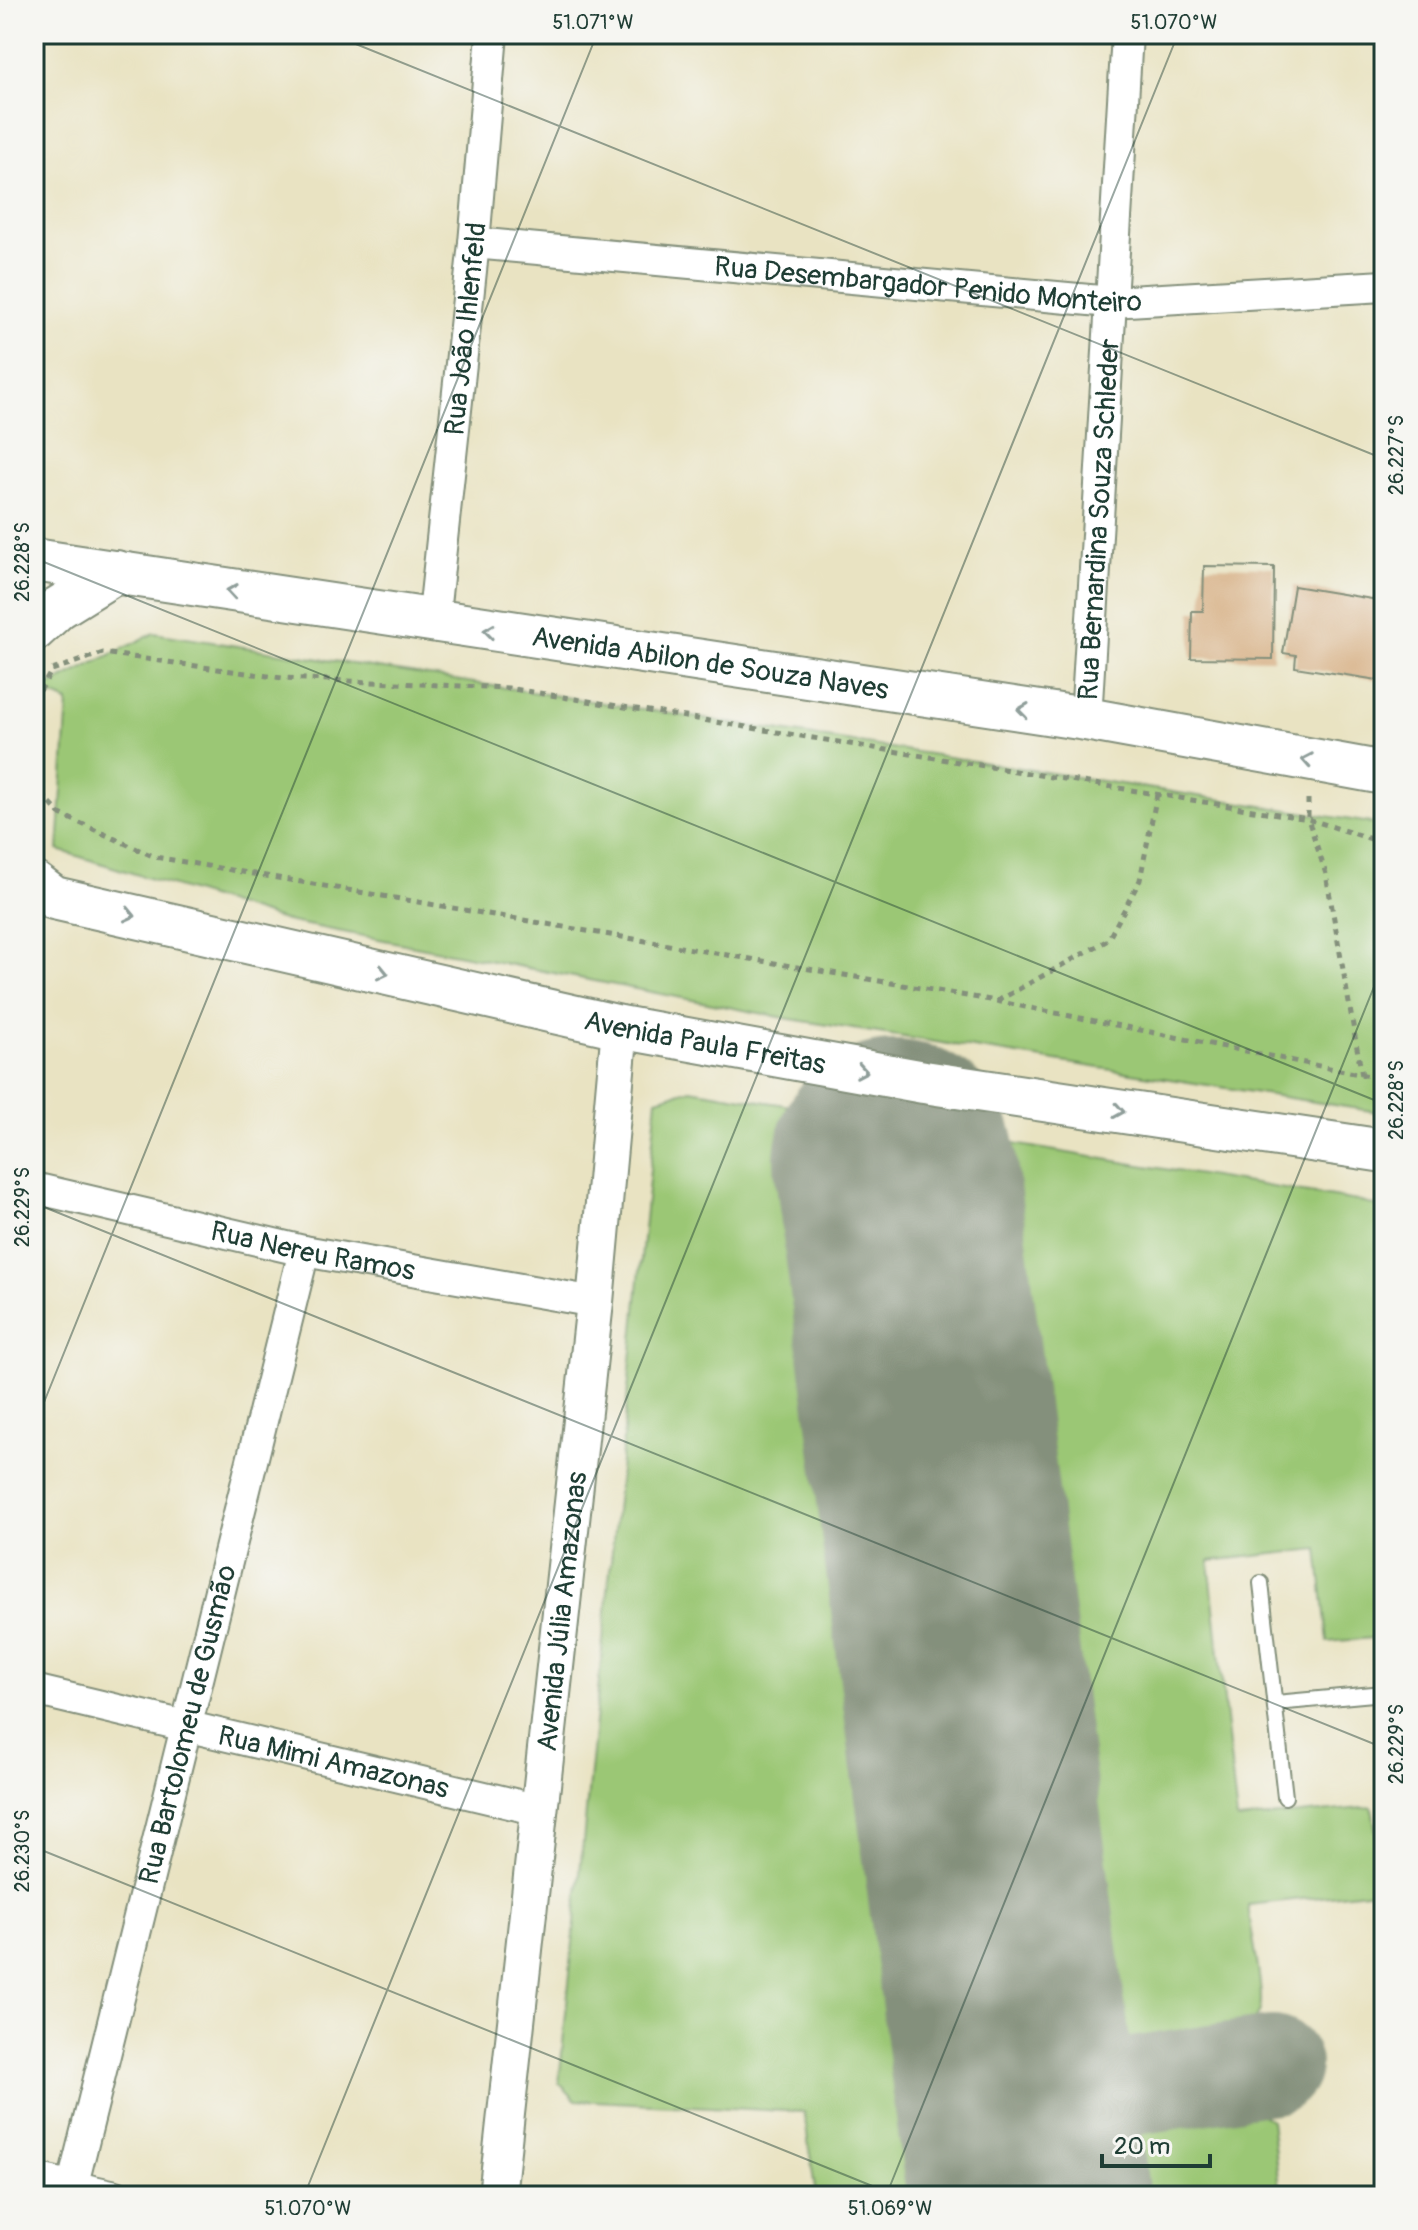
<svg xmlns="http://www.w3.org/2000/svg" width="1418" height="2230" viewBox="0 0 1418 2230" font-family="Pangolin,sans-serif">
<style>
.green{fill:#9bc775;stroke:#5d8254;stroke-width:2}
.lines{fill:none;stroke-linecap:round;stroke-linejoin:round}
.taxiway{stroke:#84907b;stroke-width:98}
.runway{stroke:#84907b;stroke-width:242}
.building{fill:#d7b085}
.service-casing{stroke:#84907b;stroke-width:18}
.minor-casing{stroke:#84907b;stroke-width:34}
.tertiary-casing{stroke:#84907b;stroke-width:40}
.secondary-casing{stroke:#84907b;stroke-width:46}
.path{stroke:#84907b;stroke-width:5;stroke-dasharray:6 6;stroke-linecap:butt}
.service{stroke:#fff;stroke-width:14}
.minor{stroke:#fff;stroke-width:30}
.tertiary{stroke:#fff;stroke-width:36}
.secondary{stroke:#fff;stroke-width:42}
.oneway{stroke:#8f9e9a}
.ticks{fill:none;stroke:#1f3d34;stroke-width:2;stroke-opacity:0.45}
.labels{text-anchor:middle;stroke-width:8;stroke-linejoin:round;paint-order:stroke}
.street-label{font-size:28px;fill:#1f3d34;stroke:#f6f6f2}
.neatline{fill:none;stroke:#1f3d34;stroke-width:3}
.ticks-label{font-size:20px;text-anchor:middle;fill:#1f3d34}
</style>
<rect width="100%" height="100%" fill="#f6f6f2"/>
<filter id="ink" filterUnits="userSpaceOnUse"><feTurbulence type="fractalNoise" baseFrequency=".0125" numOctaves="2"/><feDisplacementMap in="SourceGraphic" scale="16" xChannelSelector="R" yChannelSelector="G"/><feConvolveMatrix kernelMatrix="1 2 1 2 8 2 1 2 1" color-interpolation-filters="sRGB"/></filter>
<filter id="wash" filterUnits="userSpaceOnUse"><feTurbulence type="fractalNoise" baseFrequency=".006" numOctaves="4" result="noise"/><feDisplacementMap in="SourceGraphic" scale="32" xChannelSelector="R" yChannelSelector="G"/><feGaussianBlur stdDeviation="1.8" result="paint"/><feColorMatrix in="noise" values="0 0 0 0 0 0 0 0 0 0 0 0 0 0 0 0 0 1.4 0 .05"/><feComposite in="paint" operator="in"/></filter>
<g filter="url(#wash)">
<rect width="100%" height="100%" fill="#e9e3c2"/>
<g class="green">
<path d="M154,633L1384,825V1113L790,1019L286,921L58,850L68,702L40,690Z"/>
<path d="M691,1089L820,1111L958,2196H816L804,2112L576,2100L559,2083L657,1099Z"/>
<path d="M947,1133L1357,1201L1380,1207L1384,1214V1637L1328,1642L1318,1549L1209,1561L1237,1820L1372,1807L1384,1890L1248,1905C1250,1927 1265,1993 1260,2010C1249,2047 1146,2053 1112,2059L1080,2038L1067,2008Z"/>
<path d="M1237,2101L1271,2120L1280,2196H1091L1085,2150L1108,2119L1132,2109Z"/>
</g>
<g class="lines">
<path class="taxiway" d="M1006,2029L1026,2064L1051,2081L1088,2093L1272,2065"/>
<path class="runway" d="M895,1161L1028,2196"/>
</g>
<g id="blocks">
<g class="building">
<path d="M1204,566L1274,567L1273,659L1191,658L1192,611H1203Z"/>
<path d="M1294,586L1384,601V681L1295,667L1296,655L1283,653Z"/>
<path d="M1384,1748V1810H1382L1376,1749Z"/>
</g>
</g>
</g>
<g filter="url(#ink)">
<use href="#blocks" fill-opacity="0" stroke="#84907b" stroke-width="2"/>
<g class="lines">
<g class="service-casing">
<g id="service">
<path d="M1261,1583L1285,1797"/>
<path d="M1276,1703L1384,1693"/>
</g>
</g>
<g class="minor-casing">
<g id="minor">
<path id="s1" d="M474,243L1111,302L1384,286"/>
<path id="s2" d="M433,623L474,243L492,34"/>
<path id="s3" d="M1086,719L1127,34"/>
<path id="s4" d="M34,1188L304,1251L595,1302"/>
<path id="s5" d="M34,1690L539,1810"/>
<path d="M34,2178L116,2196"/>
<path id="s6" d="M70,2196L304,1251"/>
</g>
</g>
<g class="tertiary-casing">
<g id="tertiary">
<path id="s7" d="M497,2196L595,1302L620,1027"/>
</g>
</g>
<g class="secondary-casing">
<g id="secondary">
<path id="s8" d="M34,560L1086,719L1384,773"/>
<path d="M34,630L58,608L116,572"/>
<path id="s9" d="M34,883L54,898L620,1027L924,1082L1384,1151"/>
</g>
</g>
<g class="path">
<path d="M34,701L52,670L103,653L282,678L508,688L1308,819L1384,843"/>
<path d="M34,786L60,814L155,857L996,1001L1384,1079"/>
<path d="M1308,799V819L1326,874L1362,1076"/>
<path d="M997,1001L1108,940L1140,880L1157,794"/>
</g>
<use href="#service" class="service"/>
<use href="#minor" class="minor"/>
<use href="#tertiary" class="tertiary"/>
<use href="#secondary" class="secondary"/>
</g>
<defs><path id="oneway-chevron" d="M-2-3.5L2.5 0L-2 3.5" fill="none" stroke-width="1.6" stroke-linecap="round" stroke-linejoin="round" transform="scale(2)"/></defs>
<g class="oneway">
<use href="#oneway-chevron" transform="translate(232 591) rotate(-171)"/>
<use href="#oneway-chevron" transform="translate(489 631) rotate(-172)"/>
<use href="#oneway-chevron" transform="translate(1023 710) rotate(-172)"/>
<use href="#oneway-chevron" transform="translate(1307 760) rotate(-170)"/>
<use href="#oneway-chevron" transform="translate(130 915) rotate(13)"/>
<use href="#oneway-chevron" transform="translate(383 973) rotate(13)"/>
<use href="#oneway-chevron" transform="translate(862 1071) rotate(10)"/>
<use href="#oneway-chevron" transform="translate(1119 1111) rotate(9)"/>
</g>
</g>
<path class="ticks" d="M331,34L1384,459M34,558L1384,1104M34,1203L1384,1748M34,1427L597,34M34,1847L897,2196M304,2196L1178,34M886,2196L1384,962"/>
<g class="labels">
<g class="street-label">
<text dy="10" stroke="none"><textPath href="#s1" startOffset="456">Rua Desembargador Penido Monteiro</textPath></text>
<text dy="10" stroke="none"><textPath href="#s2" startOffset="296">Rua João Ihlenfeld</textPath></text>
<text dy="10" stroke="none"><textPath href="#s3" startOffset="200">Rua Bernardina Souza Schleder</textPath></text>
<text dy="10" stroke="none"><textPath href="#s8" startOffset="684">Avenida Abilon de Souza Naves</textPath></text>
<text dy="10" stroke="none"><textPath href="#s9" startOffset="692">Avenida Paula Freitas</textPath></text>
<text dy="10" stroke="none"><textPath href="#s4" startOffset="286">Rua Nereu Ramos</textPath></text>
<text dy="10" stroke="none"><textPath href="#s7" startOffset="588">Avenida Júlia Amazonas</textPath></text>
<text dy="10" stroke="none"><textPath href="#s6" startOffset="486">Rua Bartolomeu de Gusmão</textPath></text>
<text dy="10" stroke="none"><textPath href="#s5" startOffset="308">Rua Mimi Amazonas</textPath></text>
</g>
</g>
<rect width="1418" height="2230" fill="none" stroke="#f6f6f2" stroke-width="88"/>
<path d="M1102 2154v12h108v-12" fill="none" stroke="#1f3d34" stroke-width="4"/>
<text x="1114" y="2154" font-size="24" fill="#1f3d34" stroke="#f6f6f2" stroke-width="6" paint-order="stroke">20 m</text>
<rect x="44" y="44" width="1330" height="2142" class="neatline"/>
<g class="ticks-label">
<text x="593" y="29">51.071°W</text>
<text x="1174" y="29">51.070°W</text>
<text transform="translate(1396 455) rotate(-90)" y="7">26.227°S</text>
<text transform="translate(22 562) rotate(-90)" y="7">26.228°S</text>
<text transform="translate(1396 1100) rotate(-90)" y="7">26.228°S</text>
<text transform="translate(22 1207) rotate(-90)" y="7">26.229°S</text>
<text transform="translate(1396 1744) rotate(-90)" y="7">26.229°S</text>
<text transform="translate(22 1851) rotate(-90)" y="7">26.230°S</text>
<text x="308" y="2215">51.070°W</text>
<text x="890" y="2215">51.069°W</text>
</g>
</svg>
